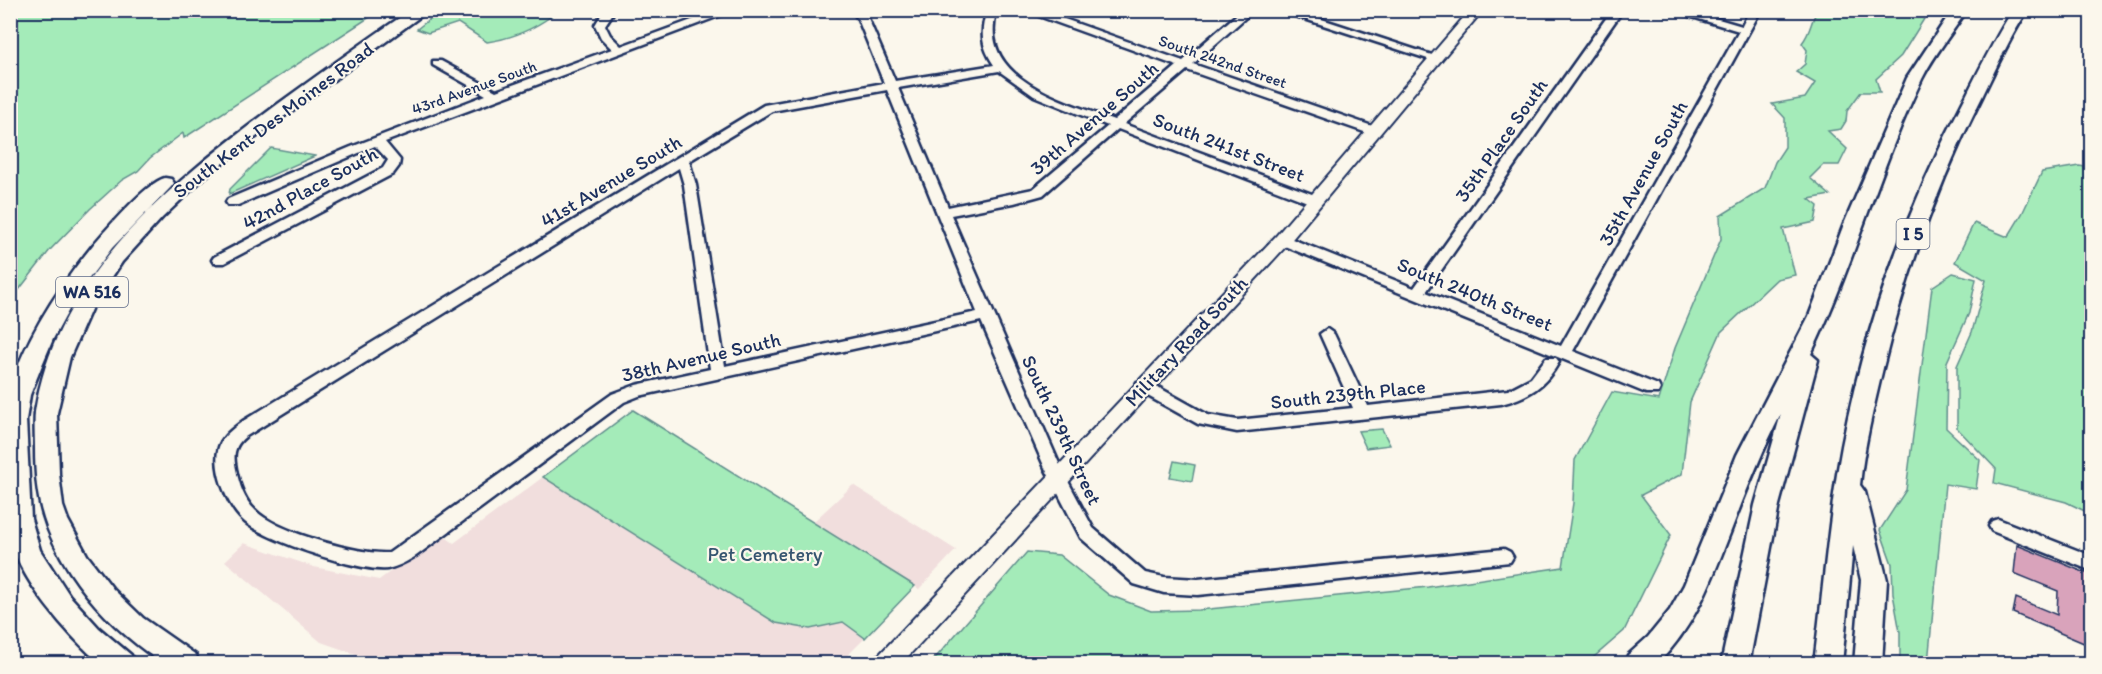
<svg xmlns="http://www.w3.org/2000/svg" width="2102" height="674" viewBox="0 0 2102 674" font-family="Itim,sans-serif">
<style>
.built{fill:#f1dedd}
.green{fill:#a4ebb9;stroke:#608d8c;stroke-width:1.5}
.building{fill:#d9a3bb;stroke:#1b2f5e;stroke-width:1.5}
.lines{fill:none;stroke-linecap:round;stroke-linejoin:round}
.minor-casing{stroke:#1b2f5e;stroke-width:5}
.major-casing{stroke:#1b2f5e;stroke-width:4}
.highway-casing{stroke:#1b2f5e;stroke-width:5}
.minor{fill:#fbf7ec;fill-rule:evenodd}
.major{fill:#fbf7ec;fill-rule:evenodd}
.highway{fill:#fbf7ec;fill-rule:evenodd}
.labels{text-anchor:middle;stroke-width:4.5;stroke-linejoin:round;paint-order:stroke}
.far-street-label{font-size:16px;fill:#1b2f5e;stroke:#fbf7ec}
.shield{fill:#fbf7ec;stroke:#5e6b89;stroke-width:1.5}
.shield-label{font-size:18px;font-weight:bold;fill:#1b2f5e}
.street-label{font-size:20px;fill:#1b2f5e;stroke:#fbf7ec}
.park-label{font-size:20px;fill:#365570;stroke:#fbf7ec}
</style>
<rect width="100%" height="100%" fill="#fbf7ec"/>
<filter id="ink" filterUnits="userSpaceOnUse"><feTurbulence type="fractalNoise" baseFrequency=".0167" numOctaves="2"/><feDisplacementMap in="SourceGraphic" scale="12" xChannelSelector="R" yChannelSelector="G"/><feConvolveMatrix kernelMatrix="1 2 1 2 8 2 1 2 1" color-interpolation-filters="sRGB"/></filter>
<g filter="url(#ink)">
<g class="built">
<path d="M543,477L776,623L810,629L843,622L865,638L840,663H381L321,642L225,561L244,543L314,567L379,580L441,534L454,543Z"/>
<path d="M853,485L956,550L919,589L813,522Z"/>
</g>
<g class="green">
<path d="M11,10H379V11L184,138L183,133L150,158L138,171L122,180L90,209L50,250L11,300Z"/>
<path d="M1818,10L1929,11L1901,56L1876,79L1880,92H1861L1847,111L1846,121L1841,129L1828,131L1847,149L1839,165H1823L1810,178L1830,195L1809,199L1818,206L1815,222L1783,229L1795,275L1777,279L1721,332L1690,402L1682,474L1641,495L1671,535L1624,631L1587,663H931L1027,552L1059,555L1109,595L1151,611L1199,610L1428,587L1563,567L1573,503L1575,460L1612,392L1659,400L1675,348L1721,239L1720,216L1765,188L1775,162L1785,147V118L1772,104L1805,98L1815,83L1796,72L1805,64L1807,50L1802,43C1812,30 1810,21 1818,10Z"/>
<path d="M440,11L441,10L558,11C537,28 515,38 487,42L458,23L428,33L417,29Z"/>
<path d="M271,148L315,156L229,194L230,189Z"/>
<path d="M2079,166L2092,168L2091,514L2066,502L1994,483L1996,469L1957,428V366L1972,332L1986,280L1955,262L1974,223L2008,237L2022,214L2042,172Z"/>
<path d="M1953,273L1976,279L1969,313L1947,362L1946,428L1980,460L1976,489L1945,484L1928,663H1900V632L1893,594L1892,564L1880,530L1906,490L1932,287Z"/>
<path d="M633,410L915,586L865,638L843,622L810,629L776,623L543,477Z"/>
<path d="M1382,429L1390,445L1366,448L1358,431Z"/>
<path d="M1174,461L1195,465L1192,481L1170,477Z"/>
</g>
<path class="building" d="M2017,545L2091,575V646L2013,613L2016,598L2057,615L2058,591L2014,573Z"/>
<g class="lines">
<g class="minor-casing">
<g id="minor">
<path d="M604,10H615L605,25L610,35L621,46L719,10H735L385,142L400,160L399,166L393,174L224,263H214L212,260L214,257L383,168L388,160L375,146L238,205H228L226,202L228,199L351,147L486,95L433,65V61H441L496,91L612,49L601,38L595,25Z"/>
<path d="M851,10H862L868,18L895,81L994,65C981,46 980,32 987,10H997C975,79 1066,102 1114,120L1177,66L1022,10H1039L1183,61L1242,10H1254L1193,64L1378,128V134H1370L1187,70L1124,124L1320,197L1322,200L1320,203H1310L1118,129L1043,195L1014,203L951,215L1061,468L1093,528L1145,573L1164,577L1198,579L1504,549L1510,552L1513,557L1510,562L1198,595L1164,593L1134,584L1081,538L1045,468L981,321L639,396L624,402L416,556C408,561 398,567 387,569C359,572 267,541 245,522C228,508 212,469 219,447C223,435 234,428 243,421L764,105L884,83L858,19ZM999,71L1034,96L1108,126L1033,189L948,207L898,88ZM887,90L977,312L725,366L696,185L689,161L772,111ZM679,168L684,185L710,369L636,385L612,394L389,553C359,555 276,532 255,510C244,500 239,484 236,469C233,455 234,446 245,437Z"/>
<path d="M1277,10H1294L1441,58L1439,60H1431Z"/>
<path d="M1612,10H1623L1426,292L1561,346L1739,31L1669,10H1688L1742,26L1750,10H1761L1573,351L1658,385L1660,389L1658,393H1646L1277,243L1275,240L1277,237H1287L1414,288Z"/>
<path d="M1327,329L1334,334L1368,406L1508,390L1531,378L1546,358H1556L1559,362C1545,387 1528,397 1501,404L1237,432L1198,424L1137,390L1135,386L1137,382H1149L1208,415L1237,420L1353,408L1320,334Z"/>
<path d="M1998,519L2092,556V571L1992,531L1989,526L1992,521Z"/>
</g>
</g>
<g class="major-casing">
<path id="major" d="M1470,10H1483L1288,244L901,664H874L877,657L1276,236Z"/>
</g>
<g class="highway-casing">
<g id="highway">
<path d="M411,10H429L252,140L205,177L162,218L122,262L92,307L70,357L57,413L59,474L63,506L68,520L87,555L113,589L143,618L196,655L199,664C189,664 174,666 163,664C158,662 153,656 148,653C118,631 91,604 70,572C43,529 35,499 35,448C35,437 34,424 35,412C56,274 173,182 278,104C322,72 366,40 411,10Z"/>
<path d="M1952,10H1967C1952,33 1934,55 1922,79C1879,168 1854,265 1811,354L1818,360L1779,505L1749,664H1721L1755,505L1781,414C1762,451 1747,489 1732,528C1713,577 1696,626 1657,664H1625L1628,655L1648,637L1670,610L1684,585L1737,455L1809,316L1844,224L1907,78Z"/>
<path d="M2013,10H2028C2010,37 1997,66 1983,95C1938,183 1906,273 1883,368C1874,406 1864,446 1860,485L1865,492L1887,580L1882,664H1854L1861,580L1853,546L1842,664H1814C1822,601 1827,537 1837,474C1859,343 1903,215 1965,98C1980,68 1995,38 2013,10Z"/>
<path d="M165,178L171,179L174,183L171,187L112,248L78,293L53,339L42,365L30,395L26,420L31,519L40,550L70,596L99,628L131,655L134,664H101C69,636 17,578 10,535C7,511 10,479 10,454C10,437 7,401 11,386C27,335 60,286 93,245C106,230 147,182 165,178Z"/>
</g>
</g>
<use href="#minor" class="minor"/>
<use href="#major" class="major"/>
<use href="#highway" class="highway"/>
</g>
</g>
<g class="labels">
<g class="far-street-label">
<text transform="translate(1223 61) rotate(19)" y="6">South 242nd Street</text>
<text transform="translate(474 87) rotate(-20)" y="6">43rd Avenue South</text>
</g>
<g class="shield">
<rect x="1896.5" y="219" width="33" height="30" rx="4.5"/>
<rect x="56" y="277" width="72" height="30" rx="4.5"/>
</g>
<g class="shield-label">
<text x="1913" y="240">I 5</text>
<text x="92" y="298">WA 516</text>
</g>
<g class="street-label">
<text transform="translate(1094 118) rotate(-41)" y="7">39th Avenue South</text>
<text transform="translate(273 120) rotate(-37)" y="7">South Kent Des Moines Road</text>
<text transform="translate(1501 140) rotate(-55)" y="7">35th Place South</text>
<text transform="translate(1229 147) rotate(21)" y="7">South 241st Street</text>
<text transform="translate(1643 173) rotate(-61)" y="7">35th Avenue South</text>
<text transform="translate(611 181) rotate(-31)" y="7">41st Avenue South</text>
<text transform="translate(310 188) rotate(-29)" y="7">42nd Place South</text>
<text transform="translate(1475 294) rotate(22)" y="7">South 240th Street</text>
<text transform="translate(1186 341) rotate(-47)" y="7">Military Road South</text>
<text transform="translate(701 357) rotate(-13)" y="7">38th Avenue South</text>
<text transform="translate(1348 394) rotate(-6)" y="7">South 239th Place</text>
<text transform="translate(1062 430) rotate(65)" y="7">South 239th Street</text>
</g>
<g class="park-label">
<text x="765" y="561">Pet Cemetery</text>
</g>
</g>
<rect width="2102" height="674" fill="none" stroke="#fbf7ec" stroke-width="36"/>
<rect x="18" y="18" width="2066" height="638" fill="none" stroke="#1b2f5e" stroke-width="2" filter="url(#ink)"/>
</svg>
